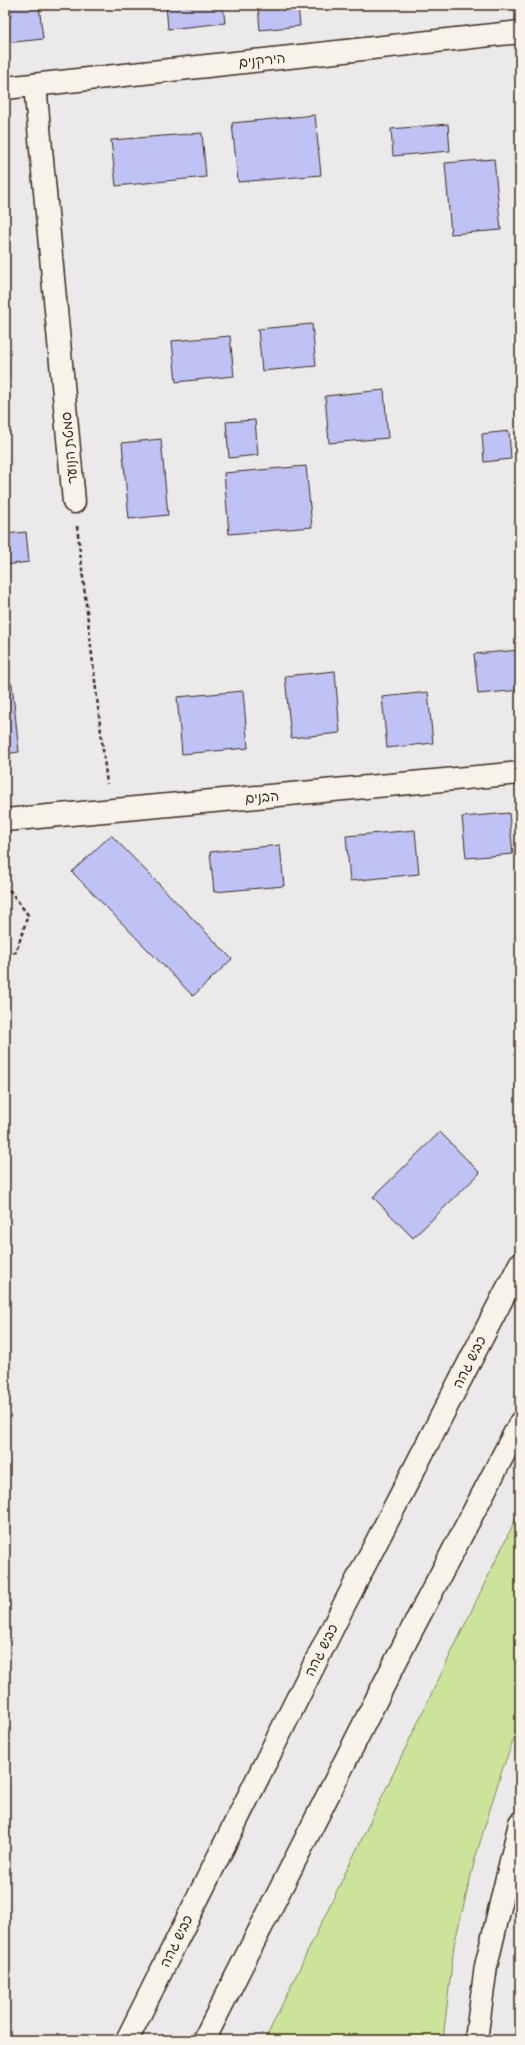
<svg xmlns="http://www.w3.org/2000/svg" width="525" height="2045" viewBox="0 0 525 2045" font-family="'Indie Flower','Playpen Sans Hebrew',sans-serif">
<style>
.green{fill:#cce49a;stroke:#84875c}
.building{fill:#bfc2f4;stroke:#3b2a1e}
.lines{fill:none;stroke-linecap:round;stroke-linejoin:round}
.street-casing{stroke:#3b2a1e;stroke-width:25}
.highway-casing{stroke:#3b2a1e;stroke-width:25}
.path{stroke:#3b2a1e;stroke-width:2.5;stroke-dasharray:4 3;stroke-linecap:butt}
.street{stroke:#f7f3e8;stroke-width:22}
.highway{stroke:#f7f3e8;stroke-width:22}
.labels{text-anchor:middle;stroke-width:3;stroke-linejoin:round;paint-order:stroke}
.street-label{font-size:14px;fill:#3b2a1e;stroke:#f7f3e8}
</style>
<rect width="100%" height="100%" fill="#ece9ea"/>
<filter id="ink" filterUnits="userSpaceOnUse"><feTurbulence type="fractalNoise" baseFrequency=".025" numOctaves="2"/><feDisplacementMap in="SourceGraphic" scale="8" xChannelSelector="R" yChannelSelector="G"/><feConvolveMatrix kernelMatrix="1 2 1 2 8 2 1 2 1" color-interpolation-filters="sRGB"/></filter>
<g filter="url(#ink)">
<path class="green" d="M520,1510V1723L501,1773L475,1859L454,1945L443,2040H265Z"/>
<g class="building">
<path d="M10,5H39L43,39L5,43V17L11,16Z"/>
<path d="M166,5H223L225,23L168,29Z"/>
<path d="M258,5H298L300,26L260,30Z"/>
<path d="M315,115L321,175L238,182L232,123Z"/>
<path d="M448,124L450,151L393,156L391,129Z"/>
<path d="M202,133L206,177L116,186L111,140Z"/>
<path d="M494,159L501,230L451,234L445,163Z"/>
<path d="M312,324L316,366L262,371L258,329Z"/>
<path d="M230,336L234,376L176,382L172,341Z"/>
<path d="M384,390L388,438L329,443L325,396Z"/>
<path d="M255,420L258,455L229,458L226,422Z"/>
<path d="M509,431L511,459L484,462L482,434Z"/>
<path d="M161,439L168,515L129,519L122,443Z"/>
<path d="M306,466L312,527L229,534L224,473Z"/>
<path d="M26,532L29,562L5,565V534Z"/>
<path d="M520,650V690L478,694L474,654Z"/>
<path d="M335,671L340,733L291,738L285,676Z"/>
<path d="M12,684L19,752L5,754V685Z"/>
<path d="M243,691L248,748L182,754L177,697Z"/>
<path d="M428,692L433,743L387,748L382,697Z"/>
<path d="M509,813L513,854L466,858L462,817Z"/>
<path d="M415,830L419,874L350,881L346,836Z"/>
<path d="M111,835L232,959L193,996L72,872Z"/>
<path d="M280,845L284,886L214,892L210,852Z"/>
<path d="M440,1132L480,1173L413,1238L373,1197Z"/>
</g>
<g class="lines">
<g class="street-casing">
<g id="street">
<path d="M35,85L74,502"/>
<path d="M5,88L520,32"/>
<path d="M5,820L520,773"/>
</g>
</g>
<g class="highway-casing">
<g id="highway">
<path d="M127,2040L343,1607L520,1264"/>
<path d="M204,2040L407,1639L520,1423"/>
<path d="M476,2040L486,1966L520,1823"/>
</g>
</g>
<g class="path">
<path d="M77,526L107,784"/>
<path d="M5,884L28,915L16,952L5,954"/>
</g>
<use href="#street" class="street"/>
<use href="#highway" class="highway"/>
</g>
</g>
<g class="labels">
<g class="street-label">
<text transform="translate(262 60) rotate(-6)" y="5">הירקנים</text>
<text transform="translate(69 448) rotate(-95)" y="5">סמטת הנוער</text>
<text transform="translate(262 797) rotate(-5)" y="5">הבנים</text>
<text transform="translate(469 1362) rotate(-63)" y="5">כביש גהה</text>
<text transform="translate(321 1650) rotate(-63)" y="5">כביש גהה</text>
<text transform="translate(176 1941) rotate(-64)" y="5">כביש גהה</text>
</g>
</g>
<rect width="525" height="2045" fill="none" stroke="#f7f3e8" stroke-width="20"/>
<rect x="10" y="10" width="505" height="2025" fill="none" stroke="#3b2a1e" stroke-width="1.5" filter="url(#ink)"/>
</svg>
